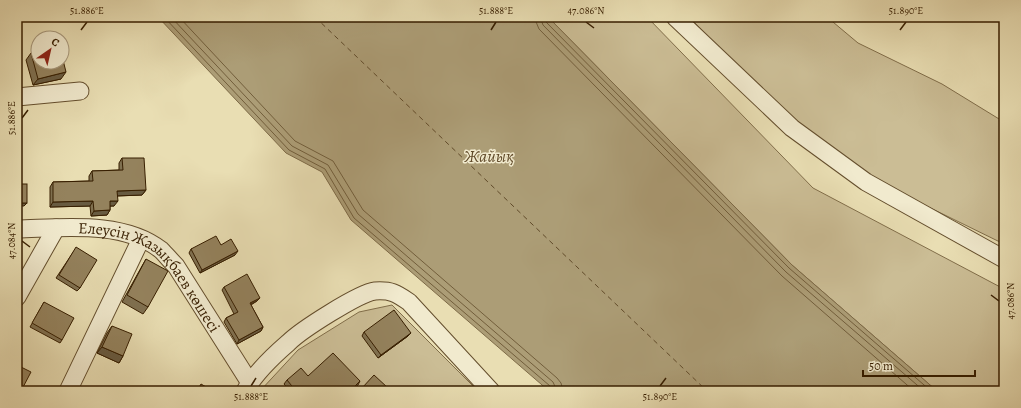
<svg xmlns="http://www.w3.org/2000/svg" width="1021" height="408" viewBox="0 0 1021 408" font-family="Alegreya,serif">
<style>
.green{fill:#cbbd95;stroke:#816e4a}
.water{fill:#ac9d76;stroke:#7d6a47}
.lines{fill:none;stroke-linecap:round;stroke-linejoin:round}
.shore{stroke:#725e3b;stroke-width:1}
.ferry{stroke:#604a29;stroke-width:1;stroke-dasharray:5 4;stroke-linecap:butt}
.minor-casing{stroke:#644e2d;stroke-width:19}
.minor{stroke:#f1eace;stroke-width:17}
.wall{fill:#7f7050;stroke:#371e00}
.shaded-wall{fill:#685b41;stroke:#371e00}
.building{fill:#94825d;stroke:#371e00}
.ticks{fill:none;stroke:#371e00;stroke-width:1.5}
.labels{text-anchor:middle;stroke-width:3;stroke-linejoin:round;paint-order:stroke}
.street-label{font-size:16px;fill:#371e00;stroke:#f1eace}
.water-label{font-size:17px;font-style:italic;fill:#604a29;stroke:#f1eace}
.neatline{fill:none;stroke:#371e00;stroke-width:1.5}
.ticks-label{font-size:10px;text-anchor:middle;fill:#371e00}
</style>
<rect width="100%" height="100%" fill="#e9deb3"/>
<filter id="stains"><feTurbulence type="fractalNoise" baseFrequency=".005" numOctaves="4"/><feColorMatrix values="0 0 0 0 .2 0 0 0 0 .09 0 0 0 0 .02 0 0 0 .5 -.17"/></filter>
<radialGradient id="worn" r=".72"><stop offset=".6" stop-color="#630" stop-opacity="0"/><stop offset="1" stop-color="#630" stop-opacity=".3"/></radialGradient>
<g class="green">
<path d="M548,17H647L813,188L1004,289V391H937L792,265Z"/>
<path d="M689,17H827L858,43L942,84L1004,122V244L861,174L772,101Z"/>
<path d="M392,305L478,391H260L298,350L359,312Z"/>
</g>
<path class="water" d="M158,17H548L792,265L937,391H549L351,220L322,172L286,153Z"/>
<g class="lines">
<g class="shore">
<path d="M164,17L289,150L325,169L354,218L550,386L552,391"/>
<path d="M171,17L292,146L328,165L358,214L553,382L557,391"/>
<path d="M179,17L295,141L333,161L363,210L557,378L561,383L563,391"/>
<path d="M534,17L539,29L782,276L914,391"/>
<path d="M540,17L543,25L786,272L924,391"/>
<path d="M545,17L546,22L789,268L931,391"/>
</g>
<path class="ferry" d="M315,17L707,391"/>
<g class="minor-casing">
<g id="minor">
<path d="M675,17L792,128L866,182L1004,259"/>
<path d="M17,97L80,91"/>
<path id="s1" d="M17,229C62,228 123,220 161,250C166,255 171,261 176,266L250,383"/>
<path d="M17,297L56,228"/>
<path d="M68,391L141,239"/>
<path d="M245,391C255,373 273,356 288,343C301,330 359,293 375,291C391,290 396,293 409,302L491,391"/>
</g>
</g>
<use href="#minor" class="minor"/>
</g>
<g class="wall">
<path d="M31,53L61,79L33,85L26,60Z"/>
<path d="M122,158L146,190L142,195L117,196L114,206H110V210L107,215L91,216L90,206L50,207V187L53,182L89,181V176L92,171L119,170V163Z"/>
<path d="M221,245L235,255L200,273L189,253L191,249Z"/>
<path d="M74,251L80,288L77,291L56,278Z"/>
<path d="M146,259L148,307L143,314L122,302L142,266Z"/>
<path d="M224,287L257,301L251,305L263,327L261,331L237,344L224,322L226,318L234,314L222,290Z"/>
<path d="M44,302L62,340L60,343L30,327Z"/>
<path d="M112,326L123,356L119,363L97,353L107,333Z"/>
<path d="M364,332L411,333L408,336L378,358L362,336Z"/>
<path d="M308,376L358,385L351,391H290L284,384L287,380Z"/>
<path d="M362,388H388L386,391H360Z"/>
</g>
<g class="shaded-wall">
<path d="M66,72L61,79L33,85L38,79Z"/>
<path d="M146,190L142,195L114,196L117,191Z"/>
<path d="M93,201L90,206L50,207L53,202Z"/>
<path d="M110,201H118L114,206H107Z"/>
<path d="M17,203H27L24,206H17Z"/>
<path d="M110,210L107,215L91,216L94,211Z"/>
<path d="M238,251L235,255L200,273L202,270Z"/>
<path d="M260,298L257,301L247,306L250,303Z"/>
<path d="M263,327L261,331L237,344L239,340Z"/>
<path d="M411,333L408,336L378,358L381,355Z"/>
<path d="M102,347L123,356L119,363L97,353Z"/>
<path d="M360,381L358,385L351,391H350Z"/>
</g>
<g class="building">
<path d="M38,52V62H62V56L66,72L38,79L31,53Z"/>
<path d="M122,158H144L146,190L117,191L118,201H110V210L94,211L93,201L53,202V182L93,181L92,171L123,170Z"/>
<rect x="17" y="184" width="10" height="19"/>
<path d="M216,236L221,245L231,239L238,251L202,270L191,249Z"/>
<path d="M76,247L97,260L80,288L59,275Z"/>
<path d="M146,259L168,271L148,307L127,295Z"/>
<path d="M247,274L260,298L250,303L263,327L239,340L226,318L238,312L224,287Z"/>
<path d="M44,302L74,318L62,340L32,323Z"/>
<path d="M394,310L411,333L381,355L364,332Z"/>
<path d="M112,326L132,334L123,356L102,347Z"/>
<path d="M333,353L360,381L350,391H332L329,387L325,391H296L287,380L301,368L308,376Z"/>
<path d="M17,365L31,372L21,391H17Z"/>
<path d="M374,375L388,388L385,391H365L362,388Z"/>
<path d="M201,384L213,391H197Z"/>
</g>
<path class="ticks" d="M586,22L594,28M81,30L87,22M491,30L496,22M900,30L906,22M22,118L28,110M22,241L30,247M991,295L999,301M251,386L256,378M660,386L666,378"/>
<g class="labels">
<g class="street-label">
<text dy="6" stroke="none"><textPath href="#s1" startOffset="154">Елеусін Жазықбаев көшесі</textPath></text>
</g>
<g class="water-label">
<text x="489" y="162">Жайық</text>
</g>
</g>
<rect width="1021" height="408" fill="none" stroke="#e9deb3" stroke-width="44"/>
<g transform="translate(50 50) rotate(34)"><circle r="19" fill="#f1eace" stroke="#a7987c"/>
<path d="M0-3L7 15L0 10L-7 15Z" fill="#8f2418"/>
<text y="-6" font-size="11" font-weight="bold" text-anchor="middle" fill="#371e00">С</text>
</g>
<path d="M863 370v6h112v-6" fill="none" stroke="#371e00" stroke-width="2"/>
<text x="869" y="370" font-size="12" fill="#371e00" stroke="#f1eace" stroke-width="3" paint-order="stroke">50 m</text>
<rect x="22" y="22" width="977" height="364" class="neatline"/>
<g class="ticks-label">
<text x="87" y="14">51.886°E</text>
<text x="496" y="14">51.888°E</text>
<text x="586" y="14">47.086°N</text>
<text x="906" y="14">51.890°E</text>
<text transform="translate(11 118) rotate(-90)" y="4">51.886°E</text>
<text transform="translate(11 241) rotate(-90)" y="4">47.084°N</text>
<text transform="translate(1010 301) rotate(-90)" y="4">47.086°N</text>
<text x="251" y="400">51.888°E</text>
<text x="660" y="400">51.890°E</text>
</g>
<rect width="100%" height="100%" filter="url(#stains)"/>
<rect width="100%" height="100%" fill="url(#worn)"/>
</svg>
